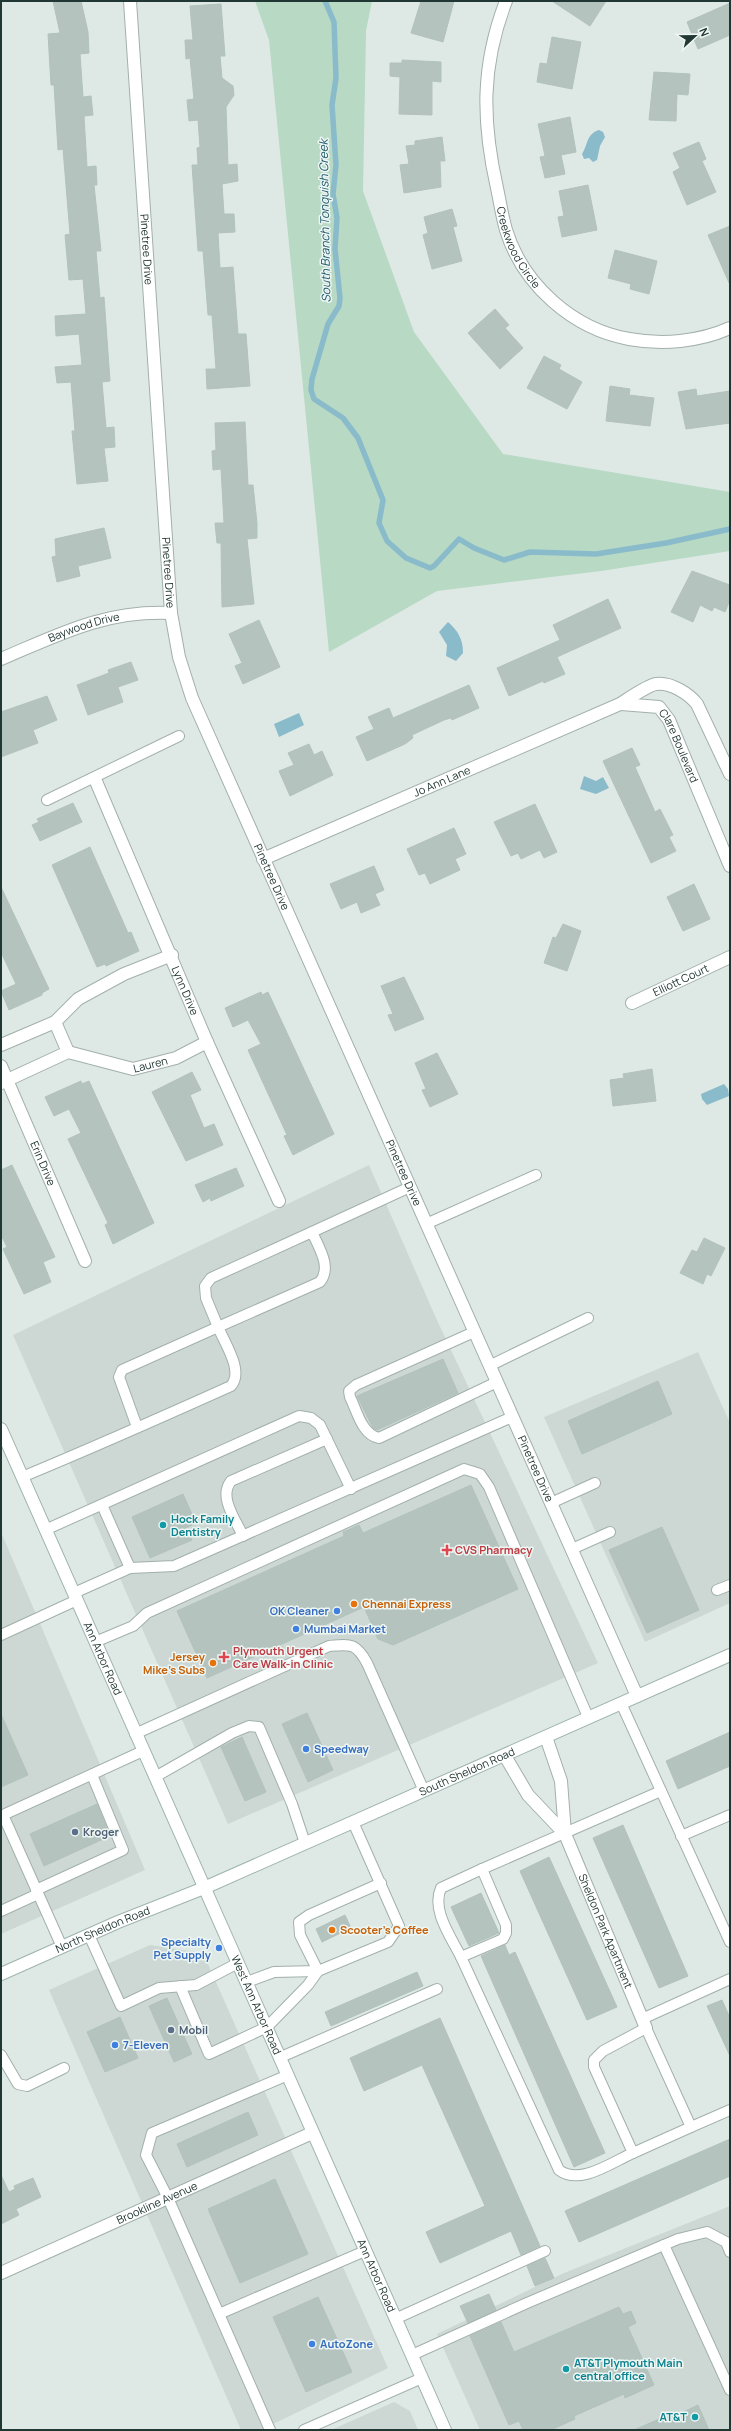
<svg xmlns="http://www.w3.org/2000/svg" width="731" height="2431" viewBox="0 0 731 2431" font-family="Manrope,sans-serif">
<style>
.built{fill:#cdd8d4}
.green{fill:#b8d9c4}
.water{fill:#8abbcb}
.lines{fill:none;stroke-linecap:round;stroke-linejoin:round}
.stream{stroke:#8abbcb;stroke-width:5.5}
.building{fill:#b4c3be;stroke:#b2c2bc}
.lane-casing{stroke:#a2b0ac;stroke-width:12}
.street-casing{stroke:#a2b0ac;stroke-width:14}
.secondary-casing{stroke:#9fb4ae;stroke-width:14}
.lane{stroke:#fff;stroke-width:10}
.street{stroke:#fff;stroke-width:12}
.secondary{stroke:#fff;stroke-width:12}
.culture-dot{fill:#0f9aa8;stroke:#eef6f3;stroke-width:1.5}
.health-dot{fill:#e0444e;stroke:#eef6f3;stroke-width:1.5}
.food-dot{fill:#e8710a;stroke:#eef6f3;stroke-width:1.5}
.shop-dot{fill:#3f7fe0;stroke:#eef6f3;stroke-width:1.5}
.service-dot{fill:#5c6f8a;stroke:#eef6f3;stroke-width:1.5}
.labels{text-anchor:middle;stroke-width:3;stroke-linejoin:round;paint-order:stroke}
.street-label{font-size:11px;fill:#213733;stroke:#eef6f3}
.culture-label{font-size:11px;font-weight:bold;fill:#0d838f;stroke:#eef6f3;text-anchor:start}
.health-label{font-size:11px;font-weight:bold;fill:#be3a42;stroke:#eef6f3;text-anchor:start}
.food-label{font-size:11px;font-weight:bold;fill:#c56008;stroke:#eef6f3;text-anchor:start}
.shop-label{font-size:11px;font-weight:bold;fill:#366cbe;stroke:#eef6f3;text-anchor:start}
.service-label{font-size:11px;font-weight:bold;fill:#4e5e75;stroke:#eef6f3;text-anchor:start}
.water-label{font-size:12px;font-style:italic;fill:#205b6e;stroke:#eef6f3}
</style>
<rect width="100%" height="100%" fill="#dee9e5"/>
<g class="built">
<path d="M369,1165L436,1318L598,1663L228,1824L13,1335Z"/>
<path d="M698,1352L730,1423V1603L645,1642L544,1417Z"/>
<path d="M1,1532L145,1870L1,1934Z"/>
<path d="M150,1945L203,1953L388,2368L261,2430H241L49,1990Z"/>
<path d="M730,2206V2430H480L437,2334L564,2273Z"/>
<path d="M394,2402L410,2411L418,2430H331Z"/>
</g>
<path class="green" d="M255,1H372L366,31L363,191L414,332L503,454L730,492V551L601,571L437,591L329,652L269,40Z"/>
<g class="water">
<path d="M599,130L603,132L605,137L600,146L597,160L593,162L589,158L584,159L582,154C588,145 586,134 599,130Z"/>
<path d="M448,622C458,631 463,639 463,653L456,661L446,656L447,645L439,632Z"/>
<path d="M299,713L304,725L279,737L274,724Z"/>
<path d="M584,776L596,781L603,777L609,788L596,794L580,789Z"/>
<path d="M724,1084L728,1089L729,1096L707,1105L702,1099L701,1094Z"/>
</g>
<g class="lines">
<path class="stream" d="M325,1L334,22L336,78L332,105L336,165L333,194L337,218L335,249L340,298L339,306L328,324L312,379L311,390L314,399L343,418L358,438L383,500L379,523L387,541L406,558L430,568L434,566L459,539L474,548L504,560L530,552L596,554L666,543L730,529"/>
</g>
<g class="building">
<path d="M53,1H81L88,32L89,53L80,54L83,97L91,96L93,115L84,116L87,167L96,166L97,185H94L101,251H96L100,298L104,297L110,381L102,382L106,428L114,427L115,447L104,448L108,481L77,484L72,431H75L71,382L57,383L55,367L82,365L79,334L56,336L55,316L86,314L83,279L69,280L65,235L70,234L63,149L58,150L54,85H51L48,34L60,33Z"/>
<path d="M421,1H454L443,42L411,33Z"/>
<path d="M552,1H606L590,26Z"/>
<path d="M730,3V35L698,49L687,22Z"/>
<path d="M221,4L225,56H220L222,78L233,86L234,95L226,107L228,165L237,164L238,181L222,184L224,214H234L235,232L218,233L220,268L233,267L238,334H246L250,386L207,389L206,369H216L212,315H208L203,251H198L192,165H198L197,148L200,147L198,120L189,121L187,100L194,99L190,58L186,59L185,40H193L190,6Z"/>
<path d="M552,37L581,42L572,89L537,82L540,63L547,64Z"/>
<path d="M402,60L441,62V82L432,81V115L399,114L400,77L390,76V63H402Z"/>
<path d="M654,72L690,74L688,95L677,94L676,121L649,120Z"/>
<path d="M570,117L576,152L561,155L565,174L545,178L540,157L545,156L538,124Z"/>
<path d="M442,137L445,161H440L441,187L404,193L400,165L409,164L406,146L415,145V141Z"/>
<path d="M699,142L706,159L702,161L716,192L687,205L673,172L680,168L673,153Z"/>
<path d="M588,185L597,230L562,237L558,217L564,216L559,191Z"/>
<path d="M452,209L457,226L453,227L462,261L432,269L423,235L428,233L424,217Z"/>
<path d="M730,226V285L708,235Z"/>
<path d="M615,250L657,261L649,294L630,289L631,284L608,278Z"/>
<path d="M495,309L509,325L505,328L523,348L500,369L468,333Z"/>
<path d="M544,356L561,365L559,369L582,382L567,409L527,388Z"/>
<path d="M610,386L630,389L629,395L654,398L650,426L606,421Z"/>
<path d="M696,389L697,396L730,391V423L686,429L678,392Z"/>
<path d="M245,422L248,485H253L257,523V538L247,539L254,604L222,607L221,543H217L215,523H224L221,469L213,470L212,451L216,450L215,423Z"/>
<path d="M104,528L111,558L78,566L80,576L57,582L52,557L56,556L55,539Z"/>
<path d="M692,571L730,585V600L725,612L714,607L712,611L700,605L693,622L671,612Z"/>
<path d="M608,599L621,628L557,657L565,674L544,683L543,681L509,696L497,668L560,640L553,625Z"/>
<path d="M259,620L280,667L243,684L235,666L242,663L229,634Z"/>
<path d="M131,662L138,680L118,687L123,702L88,715L77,685L109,673L108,670Z"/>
<path d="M469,685L479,708L452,720L451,718L444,720L412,735L413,738L405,744L367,761L356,737L374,729L368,717L389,708L393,718Z"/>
<path d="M47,696L57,720L33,730L38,743L1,757V712Z"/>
<path d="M309,744L314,755L322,751L333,775L290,796L279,771L294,765L288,753Z"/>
<path d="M632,748L640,765L635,767L655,812L660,809L673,835L669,837L676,851L651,863L603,761Z"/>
<path d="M73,803L82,822L40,841L32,825L39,822L37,819Z"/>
<path d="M535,804L557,852L544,858L540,850L521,859L518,853L511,856L494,822Z"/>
<path d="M454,828L466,854L455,859L460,870L430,884L425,873L419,875L407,849Z"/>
<path d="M90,847L128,933L131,932L139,951L106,966L105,964L97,967L52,865Z"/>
<path d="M374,866L384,890L375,894L380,905L361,913L357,902L341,909L330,884Z"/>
<path d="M694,884L710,919L683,931L667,897Z"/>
<path d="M1,887L49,989L42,993V995L9,1010L1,991L16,984L1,952Z"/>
<path d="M563,924L581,931L567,971L544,963L553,937L556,938Z"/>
<path d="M404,977L424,1019L395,1031L388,1015L393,1014L381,986Z"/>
<path d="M261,992L262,995L268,992L334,1134L293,1155L284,1136L287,1135L248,1050L261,1044L248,1020L233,1027L225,1008Z"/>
<path d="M437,1053L458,1094L430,1107L422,1090L426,1089L415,1063Z"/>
<path d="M652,1069L656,1101L613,1106L610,1080L624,1078L623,1074Z"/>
<path d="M192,1072L201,1090L190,1095L204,1128L214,1124L223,1145L186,1161L152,1092Z"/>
<path d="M81,1081L82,1084L89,1081L154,1223L113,1244L105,1225L108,1223L68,1139L81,1133L69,1109L54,1116L45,1097Z"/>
<path d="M12,1165L55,1257L43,1262L51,1282L24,1294L3,1249L7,1247L1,1235V1170Z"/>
<path d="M236,1168L244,1186L211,1201L210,1198L203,1202L195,1185Z"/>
<path d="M704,1238L725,1248L711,1276L707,1274L703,1284L680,1273L692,1250L697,1252Z"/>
<path d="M443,1359L458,1393L377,1430L373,1428L357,1396Z"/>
<path d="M658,1381L672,1414L582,1454L568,1421Z"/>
<path d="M471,1485L518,1589L393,1645L378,1639L364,1607L207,1678L177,1611L344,1536L343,1532L359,1525L363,1533Z"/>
<path d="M183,1494L196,1523L186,1528L192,1540L150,1558L132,1517Z"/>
<path d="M662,1527L699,1610L647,1633L609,1550Z"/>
<path d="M307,1713L333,1770L308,1782L282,1724Z"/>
<path d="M1,1714L28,1775L1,1787Z"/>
<path d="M730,1732V1766L678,1789L666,1761Z"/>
<path d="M242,1737L266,1792L245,1801L221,1747Z"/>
<path d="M97,1804L110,1836L44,1866L30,1834Z"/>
<path d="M623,1825L688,1976L659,1988L593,1838Z"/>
<path d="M549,1857L617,2007L587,2020L520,1871Z"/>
<path d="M481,1893L499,1933L469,1946L451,1907Z"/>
<path d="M345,1915L351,1928L322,1942L316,1929Z"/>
<path d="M505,1945L509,1955L515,1952L605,2153L574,2167L481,1956Z"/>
<path d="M417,1972L423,1986L331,2026L325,2012Z"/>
<path d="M167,1998L192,2054L174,2062L149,2006Z"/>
<path d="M722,2000L730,2018V2056L707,2006Z"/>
<path d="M120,2017L138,2058L105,2072L87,2032Z"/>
<path d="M440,2018L540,2246L521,2255L511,2231L440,2263L426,2232L485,2206L422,2065L364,2091L350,2058Z"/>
<path d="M248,2112L258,2135L187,2167L177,2144Z"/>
<path d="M730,2139V2176L579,2242L565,2211Z"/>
<path d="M1,2175L9,2192L15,2189L14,2186L33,2178L41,2197L16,2209L19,2215L1,2224Z"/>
<path d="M275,2179L308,2254L240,2283L208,2209Z"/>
<path d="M545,2258L554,2278L535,2286L527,2266Z"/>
<path d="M489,2294L496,2310L468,2323L460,2306Z"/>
<path d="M318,2297L352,2372L306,2392L273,2317Z"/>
<path d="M619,2307L623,2314L631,2311L636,2323L628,2327L654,2385L625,2398L624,2394L574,2416L575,2419L551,2430H523L519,2421L509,2425L470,2336L501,2322L514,2352Z"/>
<path d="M698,2405L709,2430H634L675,2412L677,2415Z"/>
</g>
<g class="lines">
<g class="lane-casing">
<g id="lane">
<path d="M47,800L179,736"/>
<path d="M426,1224L536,1175"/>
<path d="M312,1232L410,1187"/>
<path d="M474,1332L356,1385L349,1391L350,1397C357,1411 362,1435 379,1438L497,1382"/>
<path d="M489,1366L588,1318"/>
<path d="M22,1477C92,1448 162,1417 231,1386C244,1371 225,1344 218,1327L320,1282C332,1267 319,1248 312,1232L211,1278L205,1286L206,1298L218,1327L122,1370L119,1377L137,1427"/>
<path d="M551,1503L595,1483"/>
<path d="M102,1505L130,1568"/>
<path d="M45,1530L299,1416L311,1418L320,1425L351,1489"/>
<path d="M243,1536C236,1520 218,1497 231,1481L327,1439"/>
<path d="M572,1549L610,1532"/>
<path d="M717,1590L730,1585"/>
<path d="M74,1593L130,1568L174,1566L512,1417"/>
<path d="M1,1635L77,1600"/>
<path d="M95,1642L133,1626L147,1613L464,1469L480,1474L489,1487L588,1717"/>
<path d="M621,1703L730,1942"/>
<path d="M135,1734L329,1646C351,1644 356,1643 367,1663L424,1791"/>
<path d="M155,1777L232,1733L249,1726L259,1727L292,1804L305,1843"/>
<path d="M681,1836L730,1815"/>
<path d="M36,1890L123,1850L92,1775"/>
<path d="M1,1911L38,1894"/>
<path d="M89,1935L121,2006L159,1988L196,1985L238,1963"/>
<path d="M62,1947L3,1815L143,1751"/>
<path d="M461,1957C451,1937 431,1910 441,1888L482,1869"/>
<path d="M247,1982L274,1972L318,1971L300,1935L299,1922L309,1915L381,1883"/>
<path d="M180,1986L209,2054L267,2027L308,1985L318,1971L388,1942L399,1926L353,1822"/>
<path d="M642,2019L730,1979"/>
<path d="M646,2028L691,2127L633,2153L594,2067V2060L603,2051Z"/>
<path d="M1,2055L18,2084L27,2086L64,2068"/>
<path d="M281,2057L437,1989"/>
<path d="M691,2127L730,2110"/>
<path d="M633,2153C612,2162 580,2186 559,2170L461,1957L503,1939L506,1933V1925L482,1869L661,1791"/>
<path d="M664,2245L730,2390"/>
<path d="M219,2314L365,2251"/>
<path d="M395,2319L545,2251"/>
<path d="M412,2355L527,2303L678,2239L707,2232L726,2242L730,2252"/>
<path d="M270,2430L168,2198L146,2155L152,2133L288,2075"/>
<path d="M304,2430L422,2378"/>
</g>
</g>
<g class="street-casing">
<g id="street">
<path id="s1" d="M130,1L171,613L179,657L192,698L637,1696"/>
<path id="s2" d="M506,1C481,66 482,121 497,188C500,202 502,216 506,230C523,285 573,329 629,339C662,345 699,342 730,328"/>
<path id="s3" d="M1,659C60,634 105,610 171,613"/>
<path id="s4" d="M621,704L659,707L669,720L730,866"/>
<path id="s5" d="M95,779L207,1042L279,1201"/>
<path id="s6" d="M263,859L620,704C628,699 648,685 656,684C671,682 689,694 697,704L730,774"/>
<path id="s7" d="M632,1003L730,957"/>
<path d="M55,1022L68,1052"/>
<path d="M1,1045L55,1022L78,999L124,974L172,955"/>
<path id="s8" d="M1,1066L85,1261"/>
<path id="s9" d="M1,1083L68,1052L133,1069L176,1058L207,1042"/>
<path id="s10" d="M546,1737L561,1781L565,1834L646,2028"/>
<path d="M505,1756L528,1795L565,1834"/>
<path id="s11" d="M1,2273L312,2133"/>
</g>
</g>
<g class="secondary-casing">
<g id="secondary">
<path id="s12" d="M1,1429L445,2430"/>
<path id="s13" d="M1,1974L118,1922L204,1888L730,1655"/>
</g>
</g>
<use href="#lane" class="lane"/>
<use href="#street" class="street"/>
<use href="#secondary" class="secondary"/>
</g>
<g class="culture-dot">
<circle cx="163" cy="1525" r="4"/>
<circle cx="566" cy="2369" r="4"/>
<circle cx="695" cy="2417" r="4"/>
</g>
<g class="health-dot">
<path d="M445 1544h4v4h4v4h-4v4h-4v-4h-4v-4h4z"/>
<path d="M222 1651h4v4h4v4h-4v4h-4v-4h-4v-4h4z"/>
</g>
<g class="food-dot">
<circle cx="354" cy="1604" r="4"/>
<circle cx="213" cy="1663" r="4"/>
<circle cx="332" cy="1930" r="4"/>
</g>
<g class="shop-dot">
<circle cx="337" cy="1611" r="4"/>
<circle cx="296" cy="1629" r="4"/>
<circle cx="306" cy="1749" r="4"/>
<circle cx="219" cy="1948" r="4"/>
<circle cx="115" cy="2045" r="4"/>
<circle cx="312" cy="2344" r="4"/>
</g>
<g class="service-dot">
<circle cx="75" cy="1832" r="4"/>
<circle cx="171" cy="2030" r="4"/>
</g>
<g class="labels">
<g class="street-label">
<text dy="4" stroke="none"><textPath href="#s2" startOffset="254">Creekwood Circle</textPath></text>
<text dy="4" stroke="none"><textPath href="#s1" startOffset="249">Pinetree Drive</textPath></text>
<text dy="4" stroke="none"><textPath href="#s1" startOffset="573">Pinetree Drive</textPath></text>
<text dy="4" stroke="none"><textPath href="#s3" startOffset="89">Baywood Drive</textPath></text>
<text dy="4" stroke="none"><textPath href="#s4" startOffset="82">Clare Boulevard</textPath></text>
<text dy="4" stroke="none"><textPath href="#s6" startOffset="195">Jo Ann Lane</textPath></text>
<text dy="4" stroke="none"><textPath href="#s1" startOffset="897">Pinetree Drive</textPath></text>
<text dy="4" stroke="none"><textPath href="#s7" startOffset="54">Elliott Court</textPath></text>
<text dy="4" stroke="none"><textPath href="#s5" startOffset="230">Lynn Drive</textPath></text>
<text dy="4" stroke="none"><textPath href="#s9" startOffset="159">Lauren</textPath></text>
<text dy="4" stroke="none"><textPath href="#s8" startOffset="106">Erin Drive</textPath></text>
<text dy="4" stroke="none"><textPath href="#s1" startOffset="1221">Pinetree Drive</textPath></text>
<text dy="4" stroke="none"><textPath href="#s1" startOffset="1545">Pinetree Drive</textPath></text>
<text dy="4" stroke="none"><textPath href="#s12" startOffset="251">Ann Arbor Road</textPath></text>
<text dy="4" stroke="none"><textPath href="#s13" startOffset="508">South Sheldon Road</textPath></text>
<text dy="4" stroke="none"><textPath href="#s13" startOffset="111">North Sheldon Road</textPath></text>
<text dy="4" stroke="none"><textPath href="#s10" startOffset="205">Sheldon Park Apartment</textPath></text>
<text dy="4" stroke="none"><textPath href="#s12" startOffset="630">West Ann Arbor Road</textPath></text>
<text dy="4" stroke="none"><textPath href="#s11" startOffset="171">Brookline Avenue</textPath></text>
<text dy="4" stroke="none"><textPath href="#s12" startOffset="926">Ann Arbor Road</textPath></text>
</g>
<g class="culture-label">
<text x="171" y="1523">Hock Family<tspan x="171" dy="13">Dentistry</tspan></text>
<text x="574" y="2367">AT&amp;T Plymouth Main<tspan x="574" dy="13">central office</tspan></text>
<text x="687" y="2421" text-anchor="end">AT&amp;T</text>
</g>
<g class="health-label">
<text x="455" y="1554">CVS Pharmacy</text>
<text x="233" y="1655">Plymouth Urgent<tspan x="233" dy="13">Care Walk-in Clinic</tspan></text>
</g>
<g class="food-label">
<text x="362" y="1608">Chennai Express</text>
<text x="205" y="1661" text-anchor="end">Jersey<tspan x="205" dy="13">Mike's Subs</tspan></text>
<text x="340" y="1934">Scooter's Coffee</text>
</g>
<g class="shop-label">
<text x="329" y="1615" text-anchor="end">OK Cleaner</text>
<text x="304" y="1633">Mumbai Market</text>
<text x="314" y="1753">Speedway</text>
<text x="211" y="1946" text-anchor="end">Specialty<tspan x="211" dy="13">Pet Supply</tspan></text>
<text x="123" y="2049">7-Eleven</text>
<text x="320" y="2348">AutoZone</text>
</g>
<g class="service-label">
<text x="83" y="1836">Kroger</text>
<text x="179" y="2034">Mobil</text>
</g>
<g class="water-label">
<text transform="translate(325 221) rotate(-91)" y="4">South Branch Tonquish Creek</text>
</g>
</g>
<rect width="731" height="2431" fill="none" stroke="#213733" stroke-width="4"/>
<g transform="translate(695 36) rotate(68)" stroke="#eef6f3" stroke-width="3" paint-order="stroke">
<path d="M0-3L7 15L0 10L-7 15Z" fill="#213733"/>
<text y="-6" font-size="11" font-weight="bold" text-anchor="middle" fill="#213733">N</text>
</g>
</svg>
